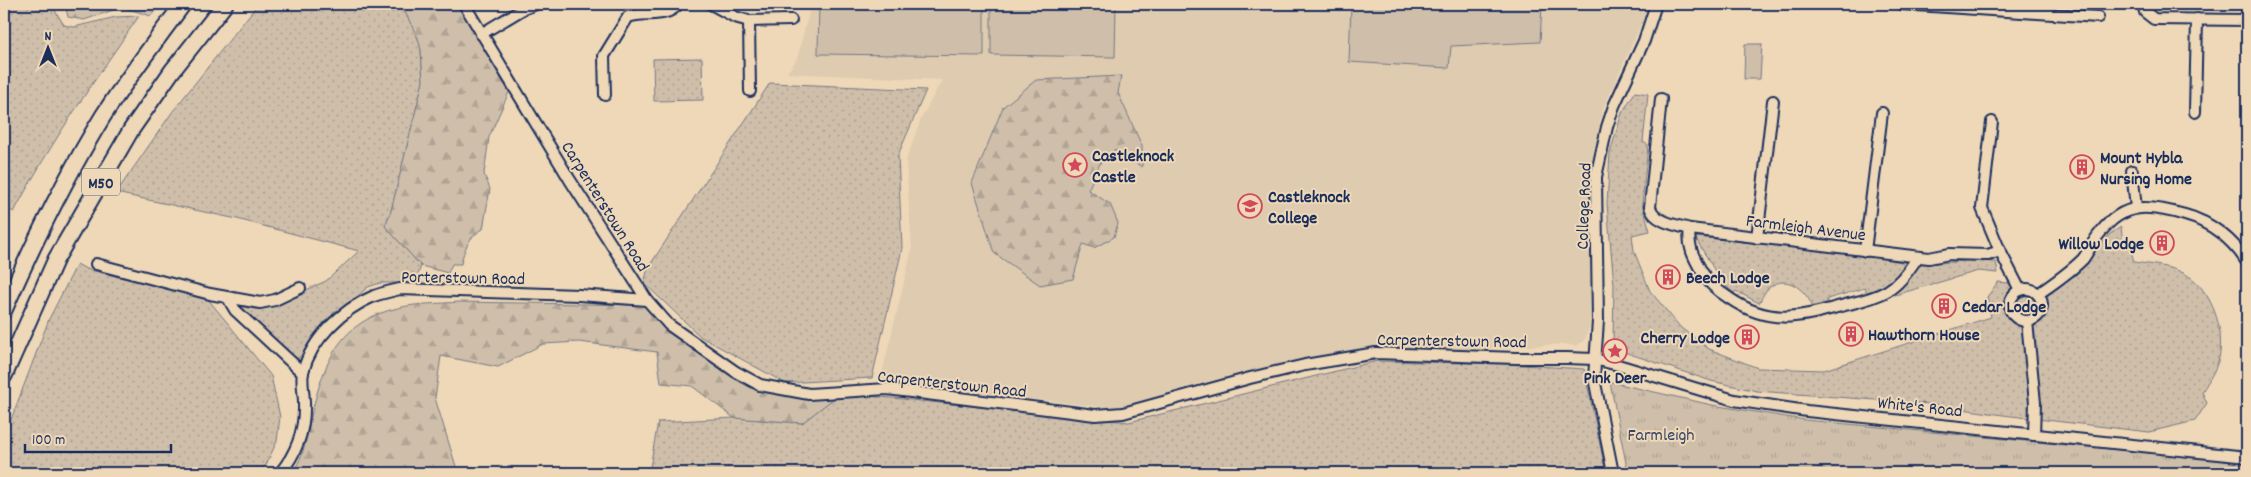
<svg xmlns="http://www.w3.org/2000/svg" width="2251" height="477" viewBox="0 0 2251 477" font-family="Dekko,sans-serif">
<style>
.built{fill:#decbb0}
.grass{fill:url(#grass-dots);stroke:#757784}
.forest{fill:url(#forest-firs);stroke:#757784}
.park{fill:url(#park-tufts);stroke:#757784}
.garden{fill:#cfbfaa;stroke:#757784}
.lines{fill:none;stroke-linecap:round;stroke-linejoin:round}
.minor-casing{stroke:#1b2f5e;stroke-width:14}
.highway-casing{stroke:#1b2f5e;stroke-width:19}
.minor{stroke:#eed8b7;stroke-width:10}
.highway{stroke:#eed8b7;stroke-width:15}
.labels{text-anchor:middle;stroke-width:4;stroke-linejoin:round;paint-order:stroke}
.shield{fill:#eed8b7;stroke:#5a6279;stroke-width:1}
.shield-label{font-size:16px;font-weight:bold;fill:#1b2f5e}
.poi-label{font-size:18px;font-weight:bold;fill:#1b2f5e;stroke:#eed8b7;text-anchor:start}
.street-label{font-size:18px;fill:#1b2f5e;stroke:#eed8b7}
.park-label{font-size:18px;fill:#364569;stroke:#eed8b7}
</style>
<defs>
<pattern id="grass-dots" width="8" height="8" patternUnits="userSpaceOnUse" patternTransform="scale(1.25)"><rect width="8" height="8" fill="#cfbfaa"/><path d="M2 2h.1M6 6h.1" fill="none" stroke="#b1a495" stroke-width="1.8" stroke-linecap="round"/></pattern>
<pattern id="forest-firs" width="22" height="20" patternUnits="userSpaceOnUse" patternTransform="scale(1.25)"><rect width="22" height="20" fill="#cfbfaa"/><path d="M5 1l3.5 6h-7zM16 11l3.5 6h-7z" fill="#b1a495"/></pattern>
<pattern id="park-tufts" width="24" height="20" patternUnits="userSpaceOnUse" patternTransform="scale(1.25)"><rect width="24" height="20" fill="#cfbfaa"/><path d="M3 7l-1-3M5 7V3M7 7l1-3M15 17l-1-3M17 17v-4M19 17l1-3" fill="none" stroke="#b1a495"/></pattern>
</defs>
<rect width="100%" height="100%" fill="#eed8b7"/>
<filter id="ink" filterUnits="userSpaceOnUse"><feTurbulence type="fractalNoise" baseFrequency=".02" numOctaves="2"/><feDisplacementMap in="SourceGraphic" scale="10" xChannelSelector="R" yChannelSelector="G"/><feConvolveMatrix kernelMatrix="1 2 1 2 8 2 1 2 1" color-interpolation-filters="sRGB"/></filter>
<g filter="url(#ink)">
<path class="built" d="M811,4H1647L1643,20L1602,111L1592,164L1590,323L1586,338L1577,346L1564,344L1460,350H1373L1236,374L1113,408L880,382L912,249L906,161L921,119L942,80L787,73L797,59Z"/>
<g class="grass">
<path d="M4,4H54V9L64,25L74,27L116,17L139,16C95,80 50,143 14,212L4,207Z"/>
<path d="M258,4H399L405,12L418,38L421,50L423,81L391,211L385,226L421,266L415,283H380L368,287L320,329L296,362L234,304L264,309L326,281L359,251L237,219L116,193L173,111Z"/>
<path d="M702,58L703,100L654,101L653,59Z"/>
<path d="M770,83L926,90L898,155L902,249L872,378L785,383L701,337L644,283L648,268Z"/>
<path d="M1635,92L1648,94L1643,142L1648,145L1642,204L1650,231L1632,235L1634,251L1650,291L1681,328L1709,349L1758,368L1824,370L1991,317L1987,297L1998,282L2036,286L2075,276L2110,234L2121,227L2123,243H2129L2134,262C2153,265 2177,266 2193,279C2213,297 2223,327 2220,353C2218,367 2209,380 2202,392L2207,403L2195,421L2149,432L2003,415L1929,404L1757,391L1711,381L1621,351L1613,342L1614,285L1607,204L1610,153L1622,113Z"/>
<path d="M1697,237L1846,253L1902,262L1926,264L1977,260L1996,262L1998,273L1978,271L1895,295L1876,289L1867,292L1865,288L1827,299V303L1813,308C1807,291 1787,273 1770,287C1765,290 1762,298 1759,303L1736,291L1734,293L1716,278L1718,276L1696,239Z"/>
<path d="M77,264L86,269L207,298L271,376L280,417L277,441L266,465L255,473H4L6,433L49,319Z"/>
<path d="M1377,361L1506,364L1584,369L1606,473H649L658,422L734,418L802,423L838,395L881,397L1129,422Z"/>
</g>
<g class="forest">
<path d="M65,4H160L151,16L122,7L84,20L68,17Z"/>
<path d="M399,4H459L509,92L489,137L484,174L490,189L483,229C469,236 464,249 461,264H452L448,273L421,266L385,226L391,211L423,81L421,50L418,38L405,12Z"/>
<path d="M1121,76L1118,93L1142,146V167L1115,150L1102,159L1088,190L1110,204L1118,223L1114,237L1094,248L1083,244L1073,279L1040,285L994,253L972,183L1003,107L1036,80Z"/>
<path d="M459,302L644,305L667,328L701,355L733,376L760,388L838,395L802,423L734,418L692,386L661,383L657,352L579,342L543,344L498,367L441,356L435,398L458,473H292C305,456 307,434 312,412C325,360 340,321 398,308C417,303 439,304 459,302Z"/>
</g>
<path class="park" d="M1610,382L1712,405L1805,420L2247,462V473H1628Z"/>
<g class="garden">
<path d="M819,4H984V56L818,54Z"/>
<path d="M991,4H1116L1115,57L991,55Z"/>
<path d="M1351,4H1542L1540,42L1451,46L1449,68L1349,62Z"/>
<path d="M1745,44H1762L1760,79H1744Z"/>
</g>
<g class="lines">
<g class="minor-casing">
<g id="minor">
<path d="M464,4L570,180L647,300L669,325L736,372L760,385L809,394L887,389L1095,415L1123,413L1250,378L1305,365L1376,353L1516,358H1567L1594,359L1618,365L1734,400L1807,411L2247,457"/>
<path d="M711,4L735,17L749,21L791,20"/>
<path d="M1901,4L2098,17"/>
<path d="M2143,4L2145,12L2154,19L2247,20"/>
<path d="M749,21L750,91"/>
<path d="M481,34L523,9L536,4"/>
<path d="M605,95L604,56L628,17C644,11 667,19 678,4"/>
<path d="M1661,99L1650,207C1654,222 1676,225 1690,229L1929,258L1949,254L1988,255L2000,251L2020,290"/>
<path d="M2195,112L2197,19"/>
<path d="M1992,122L1982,208L2000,251"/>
<path d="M2132,171L2136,208"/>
<path d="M1690,229C1687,246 1694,258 1702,272C1708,283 1718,291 1729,298C1768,325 1798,318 1841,306C1856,302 1873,299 1887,291C1901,283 1909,269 1918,257"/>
<path d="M1757,238L1773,101"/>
<path d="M1865,251L1882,113"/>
<path d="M96,264L210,294L260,303L275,300L300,288"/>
<circle cx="2026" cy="305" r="16"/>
<path d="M2038,294C2054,283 2069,273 2083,259C2089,251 2093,241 2100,233C2124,201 2150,205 2185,215C2211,222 2233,240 2247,262"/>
<path d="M228,298L235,310L303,373"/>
<path d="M2027,321L2035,403L2034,435"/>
<path d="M280,473C297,453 305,430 304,403C304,393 301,381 303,372C311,339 343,309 374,296C382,293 391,291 400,289L579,295L647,300"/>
<path d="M1613,473L1594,378L1598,321L1596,177L1607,127L1614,106L1644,41L1656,4"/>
</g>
</g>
<g class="highway-casing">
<g id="highway">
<path d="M4,310C33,244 65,178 103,116C128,77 156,40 183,4"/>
<path d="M4,376L56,259L131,130L172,71L225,4"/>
</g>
</g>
<use href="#minor" class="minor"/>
<use href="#highway" class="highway"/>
</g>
</g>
<defs>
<g id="sight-ring" transform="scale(1.25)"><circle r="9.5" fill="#eed8b7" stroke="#d1495b" stroke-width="1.5"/><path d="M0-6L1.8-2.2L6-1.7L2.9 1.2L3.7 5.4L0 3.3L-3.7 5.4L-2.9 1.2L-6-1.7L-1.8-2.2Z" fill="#d1495b"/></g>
<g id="building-ring" transform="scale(1.25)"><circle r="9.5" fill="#eed8b7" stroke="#d1495b" stroke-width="1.5"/><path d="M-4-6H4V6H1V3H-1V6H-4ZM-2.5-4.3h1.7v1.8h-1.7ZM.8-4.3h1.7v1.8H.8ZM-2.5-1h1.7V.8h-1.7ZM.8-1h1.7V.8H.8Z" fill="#d1495b"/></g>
<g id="school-ring" transform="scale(1.25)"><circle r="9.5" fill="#eed8b7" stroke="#d1495b" stroke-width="1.5"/><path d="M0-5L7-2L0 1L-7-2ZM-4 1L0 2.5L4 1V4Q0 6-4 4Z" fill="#d1495b"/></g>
</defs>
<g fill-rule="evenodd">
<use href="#sight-ring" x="1075" y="165"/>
<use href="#building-ring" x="2082" y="167"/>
<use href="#school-ring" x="1250" y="206"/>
<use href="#building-ring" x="2162" y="243"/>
<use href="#building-ring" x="1668" y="277"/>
<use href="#building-ring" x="1944" y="306"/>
<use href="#building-ring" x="1851" y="334"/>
<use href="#building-ring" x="1747" y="337"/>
<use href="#sight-ring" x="1615" y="351"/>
</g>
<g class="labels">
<rect class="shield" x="82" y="168.5" width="38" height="27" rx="4"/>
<g class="shield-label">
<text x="101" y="188">M50</text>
</g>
<g class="poi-label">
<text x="1092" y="161">Castleknock<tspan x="1092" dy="21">Castle</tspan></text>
<text x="2100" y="163">Mount Hybla<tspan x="2100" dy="21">Nursing Home</tspan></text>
<text x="1268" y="202">Castleknock<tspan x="1268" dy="21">College</tspan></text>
<text x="2144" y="249" text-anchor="end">Willow Lodge</text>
<text x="1686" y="283">Beech Lodge</text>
<text x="1962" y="312">Cedar Lodge</text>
<text x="1868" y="340">Hawthorn House</text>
<text x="1730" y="343" text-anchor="end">Cherry Lodge</text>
<text x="1615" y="383" text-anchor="middle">Pink Deer</text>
</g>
<g class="street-label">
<text transform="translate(606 206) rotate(58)" y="6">Carpenterstown Road</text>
<text transform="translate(1583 206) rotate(-88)" y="6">College Road</text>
<text transform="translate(1806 227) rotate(7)" y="6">Farmleigh Avenue</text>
<text transform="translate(463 277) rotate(1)" y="6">Porterstown Road</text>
<text transform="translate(1452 340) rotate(1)" y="6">Carpenterstown Road</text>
<text transform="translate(952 383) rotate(6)" y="6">Carpenterstown Road</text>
<text transform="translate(1920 406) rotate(6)" y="6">White's Road</text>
</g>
<g class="park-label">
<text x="1661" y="440">Farmleigh</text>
</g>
</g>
<rect width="2251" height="477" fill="none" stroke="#eed8b7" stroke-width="20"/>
<rect x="10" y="10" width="2231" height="457" fill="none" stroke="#1b2f5e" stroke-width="2" filter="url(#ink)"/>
<g transform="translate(48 48)" stroke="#eed8b7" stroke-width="4" paint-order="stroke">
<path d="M0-4L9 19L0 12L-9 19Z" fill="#1b2f5e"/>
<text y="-8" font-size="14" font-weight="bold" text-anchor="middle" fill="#1b2f5e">N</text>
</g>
<path d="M25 444v8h146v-8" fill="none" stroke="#1b2f5e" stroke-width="2.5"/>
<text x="32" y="444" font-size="15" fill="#1b2f5e" stroke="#eed8b7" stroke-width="4" paint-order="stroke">100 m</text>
</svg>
